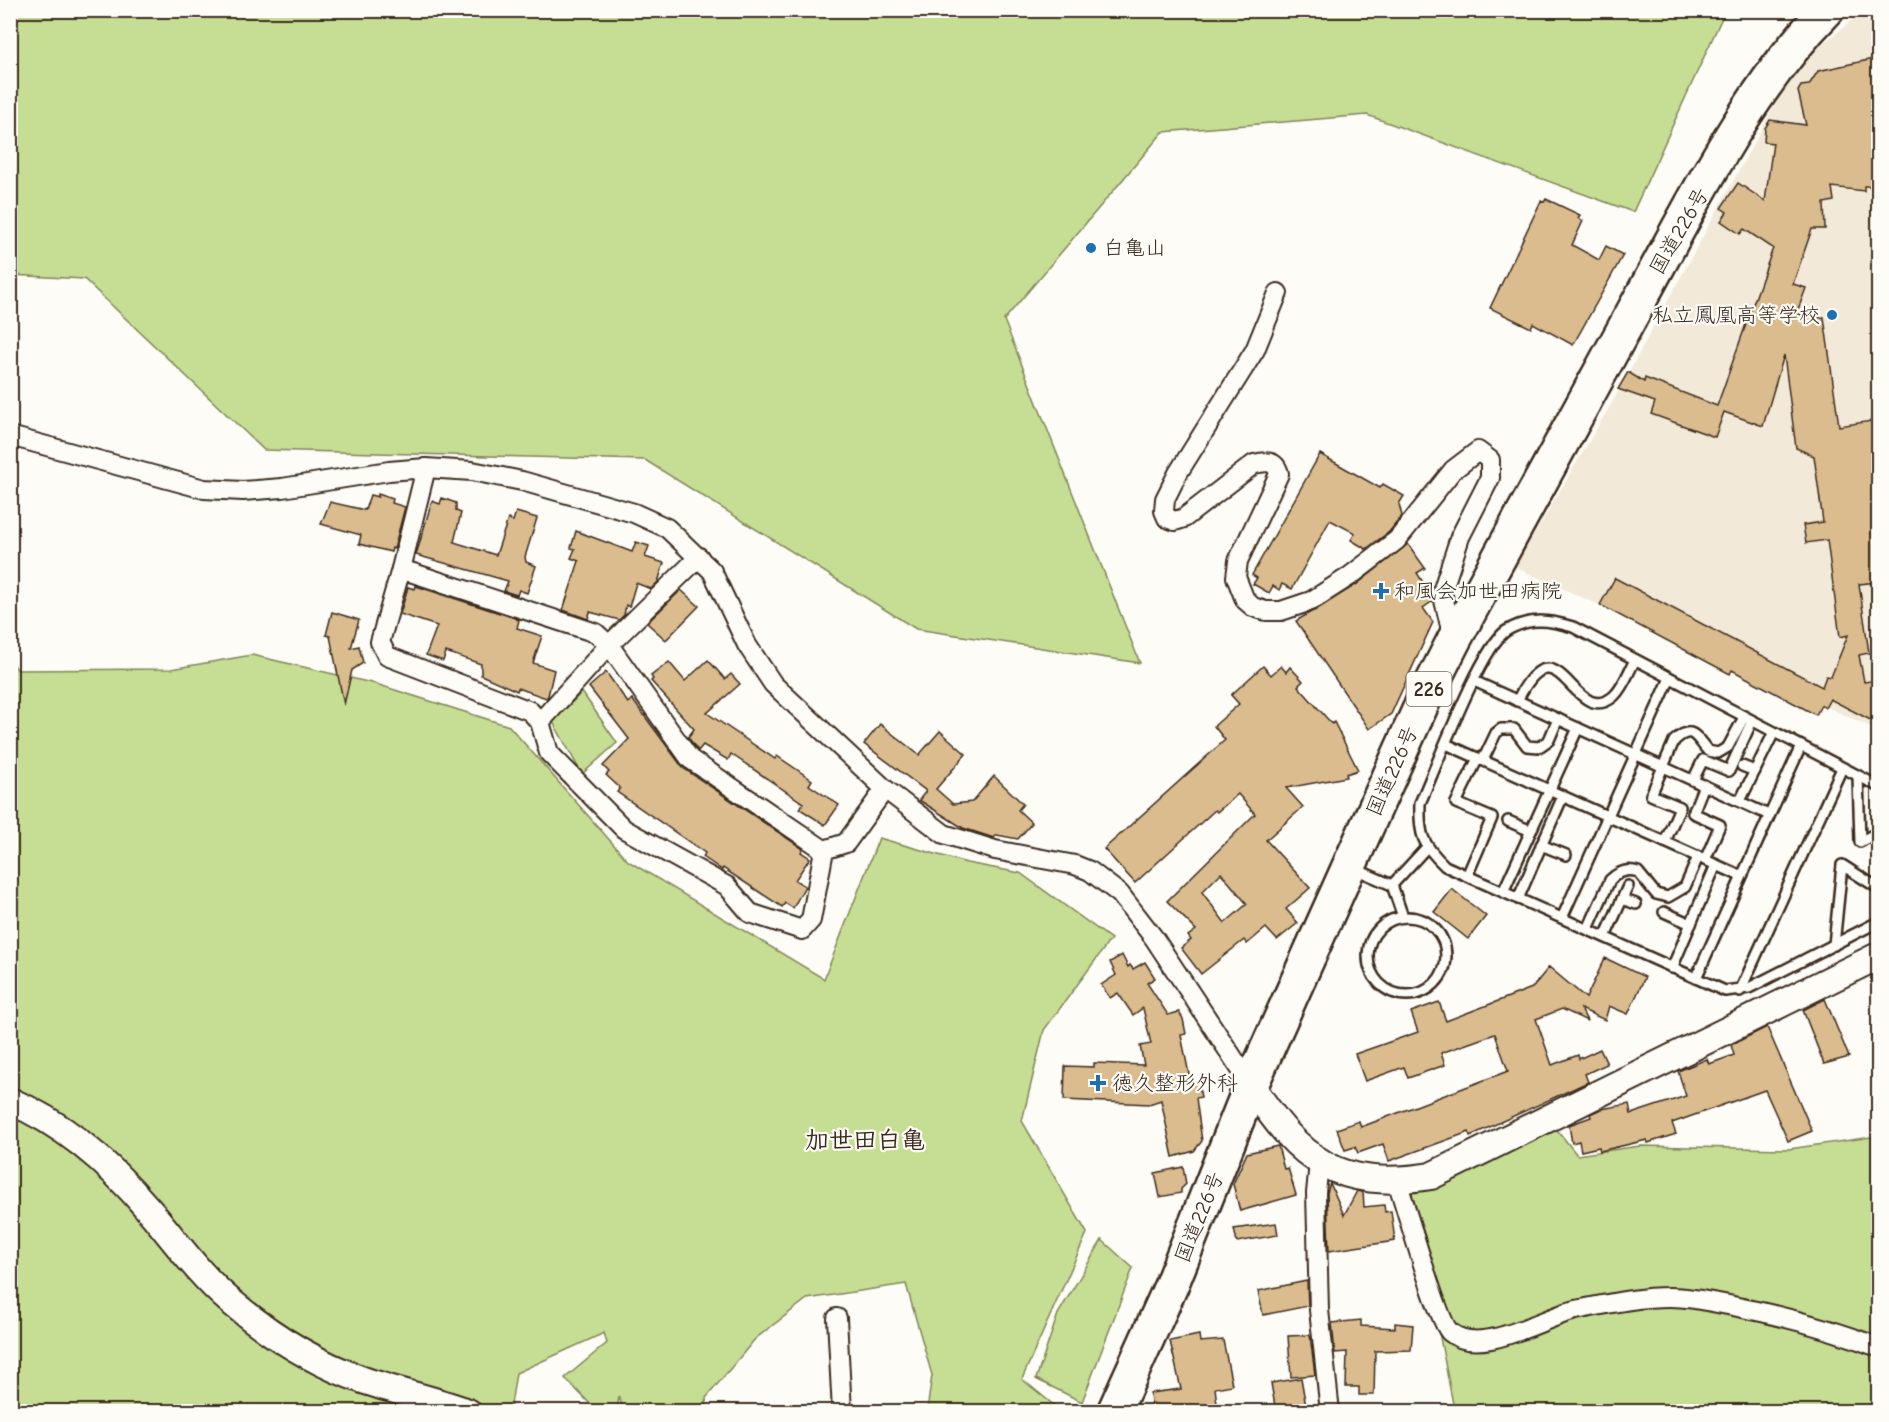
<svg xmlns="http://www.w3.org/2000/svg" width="1889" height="1422" viewBox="0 0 1889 1422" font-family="'Comic Neue','Klee One',sans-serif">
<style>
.built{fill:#f2e9d8}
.green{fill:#c6de94;stroke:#808459;stroke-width:1.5}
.building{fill:#dabc8e;stroke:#3b2a1e;stroke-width:1.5;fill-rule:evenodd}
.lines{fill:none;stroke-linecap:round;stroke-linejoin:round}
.lane-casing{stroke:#3b2a1e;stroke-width:14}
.street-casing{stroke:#3b2a1e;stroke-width:22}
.secondary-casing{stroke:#3b2a1e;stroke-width:30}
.highway-casing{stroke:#3b2a1e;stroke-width:38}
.path{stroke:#3b2a1e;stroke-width:3;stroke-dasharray:6 4.5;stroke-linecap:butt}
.lane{stroke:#fdfcf7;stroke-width:9}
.street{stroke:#fdfcf7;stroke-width:18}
.secondary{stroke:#fdfcf7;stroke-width:26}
.highway{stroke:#fdfcf7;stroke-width:33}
.poi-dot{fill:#1f6fb2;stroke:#fdfcf7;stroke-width:2}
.labels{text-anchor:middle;stroke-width:4.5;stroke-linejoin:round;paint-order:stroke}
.shield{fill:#fdfcf7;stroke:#75695f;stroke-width:1.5}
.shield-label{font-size:20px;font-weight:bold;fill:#3b2a1e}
.street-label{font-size:21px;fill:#3b2a1e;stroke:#fdfcf7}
.poi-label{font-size:21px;fill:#3b2a1e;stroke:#fdfcf7;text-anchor:start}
.quarter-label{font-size:24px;font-weight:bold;fill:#3b2a1e;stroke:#fdfcf7}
</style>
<rect width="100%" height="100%" fill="#fdfcf7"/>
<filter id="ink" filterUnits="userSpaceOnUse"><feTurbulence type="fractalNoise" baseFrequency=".0167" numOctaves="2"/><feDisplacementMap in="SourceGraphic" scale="12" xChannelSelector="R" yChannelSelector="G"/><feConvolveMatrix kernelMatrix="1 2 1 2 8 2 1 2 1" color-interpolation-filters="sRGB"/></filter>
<g filter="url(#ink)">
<path class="built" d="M1863,11H1878V730L1515,567L1613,401L1796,66Z"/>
<g class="green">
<path d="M10,11L11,10L1725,11L1633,212L1367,115L1163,132L1004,320L1140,663L916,629L645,460L264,450L84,279L11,275Z"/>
<path d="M252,655L376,684L509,726L628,861L824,979L879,838L967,863L1020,873L1111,939L1044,1030L1022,1121L1087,1233L1022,1379L1061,1411H927L932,1375L906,1284L807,1299L755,1339L706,1398L707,1411H623L619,1396L617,1411H597L565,1378L607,1343L604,1333L516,1373L510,1411H11L10,661L18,670L171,669Z"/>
<path d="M582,692L617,743L582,774L553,722Z"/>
<path d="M1554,1126L1577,1155L1640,1146L1789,1149L1878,1136V1411L1454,1409L1411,1190Z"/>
<path d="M1102,1240L1133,1268L1082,1402L1036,1379L1058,1314Z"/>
</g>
<g class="building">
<path d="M1878,58V155L1875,154L1872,186H1864V191L1832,187L1834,201L1824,203L1825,229H1812L1793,284L1806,288L1796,315L1815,312L1816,318L1824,317L1839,426L1878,420V582L1859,584L1869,653L1859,655L1864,682L1878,680V724L1830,699L1825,708L1821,705L1816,715L1732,670L1730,674L1600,605L1615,578L1822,687L1826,676L1831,677L1848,635L1840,637L1827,540L1806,543L1803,525L1823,522L1814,456L1796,448L1784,355L1763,426L1724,412L1715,437L1651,414L1655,402L1618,389L1628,372L1644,382L1645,378L1717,406L1773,248L1744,229L1740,234L1721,221L1727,212L1721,208L1738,183L1765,201L1773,143L1764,142L1765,128L1770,120L1806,125L1798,91L1801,86L1809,85L1818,71Z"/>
<path d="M1546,199L1580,215L1578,218L1583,221L1572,245L1599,260L1606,246L1623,255L1573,345L1533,323L1531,328L1490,308L1541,201L1544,202Z"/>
<path d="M1320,454L1380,488L1383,484L1404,496L1399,504L1402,516L1389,532L1366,549L1351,540L1355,533L1330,520L1292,589L1282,584L1279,590L1273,586L1269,593L1253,584L1257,578L1252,575Z"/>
<path d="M378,494L393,499L392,503L405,507L394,549L392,548L391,552L359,544L361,535L321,524L330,502L365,510L370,495L378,497Z"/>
<path d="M442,498L456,503V511L461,513L454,542L496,555L508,519L513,521L516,512L537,518L525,557L526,562L536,566L527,593L519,590L517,595L504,591L508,581L416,555L432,501L440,504Z"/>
<path d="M576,531L632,552L636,542L649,546L645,557L664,563L658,582L651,589L636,583L629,607L626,605L624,615L619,620L590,612L588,619L563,610L579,561L571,558L575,549L571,548Z"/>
<path d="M1408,544L1425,568L1417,573L1431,594L1433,601L1423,608L1433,622L1391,714L1369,729L1296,621L1356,585Z"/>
<path d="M416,586L512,617L519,620L517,628L542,636L533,663L554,670L548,696L546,698L518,688L517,691L481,675V664L446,652L443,661L426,655L437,626L400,614L408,587L415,589Z"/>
<path d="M681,590L699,606L666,640L647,623Z"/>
<path d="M332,612L359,620L351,648L359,646L363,663L352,670L344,705L330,636L326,635Z"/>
<path d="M708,660L725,679L731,674L740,684L707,713L775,759L777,756L812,780L809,785L839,805L825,825L800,809L803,803L731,754L728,760L703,745L698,751L688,737L694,729L651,681L653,679L651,676L669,662L685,681Z"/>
<path d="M1263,666L1271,675L1281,666L1286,672L1290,667L1303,681L1298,686L1332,724L1334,722L1358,770L1346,774L1347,777L1286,788L1303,807L1266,840L1310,888L1286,909L1298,923L1277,940L1266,928L1247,944L1244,940L1201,974L1181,948L1191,940L1188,936L1196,930L1167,901L1255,814L1238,794L1217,812L1215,810L1135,883L1104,849L1225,740L1214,726L1239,704L1231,695ZM1221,873L1247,904L1225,923L1202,892Z"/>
<path d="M606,672L628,703L632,699L683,768L803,849L801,852L810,858L795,880L805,886L793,908L785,903L782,907L723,868L722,870L703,857L705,853L617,792L620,788L606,775L609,772L603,766L629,739L589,687Z"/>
<path d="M880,724L919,755L940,731L966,754L936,789L953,804L972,802L994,776L1023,804L1018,810L1032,823L1018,839L997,835L994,838L963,828L919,800L926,791L864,744Z"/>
<path d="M1452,889L1486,916L1468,939L1434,912Z"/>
<path d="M1122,955L1128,967L1130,965L1133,969L1145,962L1155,978L1147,983L1168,1015L1179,1012L1183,1019L1186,1034L1181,1035L1191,1084L1198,1082L1201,1097L1196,1098L1202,1141L1194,1151L1173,1157L1161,1100L1149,1104L1064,1100L1065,1066L1094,1067V1063L1144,1065L1140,1046L1151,1044L1143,1008L1133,1015L1118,993L1110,998L1101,985L1116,975L1110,962Z"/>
<path d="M1605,958L1645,977L1628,1014L1609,1006L1605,1020L1581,1009L1587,1021L1562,1009L1536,1019L1552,1065L1578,1055L1579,1059L1600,1049L1607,1064L1585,1074L1588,1082L1470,1136L1469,1132L1389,1161L1383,1144L1358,1153L1355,1147L1345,1150L1337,1129L1359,1121L1361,1127L1508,1071L1495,1034L1441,1053L1445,1065L1408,1078L1404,1067L1365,1081L1355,1054L1418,1032L1411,1012L1439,1002L1446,1021L1532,988L1549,967L1586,998Z"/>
<path d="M1825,999L1849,1057L1824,1064L1803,1010Z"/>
<path d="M1767,1027L1812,1131L1788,1141L1765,1090L1672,1123L1676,1134L1648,1143L1647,1140L1600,1151L1599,1147L1581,1151L1579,1141L1572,1143L1569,1125L1591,1117L1590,1114L1601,1109L1629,1104L1631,1114L1686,1096L1678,1071L1707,1059L1709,1064L1734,1055L1731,1045Z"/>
<path d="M1278,1146L1284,1169L1288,1168L1296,1195L1240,1211L1233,1184L1247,1153Z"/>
<path d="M1183,1167L1186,1184L1181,1189V1193L1160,1197L1155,1173Z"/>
<path d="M1330,1183L1344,1215L1357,1191L1363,1192L1364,1207L1384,1205L1385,1212L1391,1211L1395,1241L1329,1251L1327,1193Z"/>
<path d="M1276,1223L1278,1235L1237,1242L1234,1229Z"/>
<path d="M1307,1281L1308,1306L1263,1315L1258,1291Z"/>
<path d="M1361,1320V1326L1395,1328V1323L1413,1325L1411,1350L1375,1351L1374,1395H1359V1387H1346L1347,1352L1335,1353L1332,1323Z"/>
<path d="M1199,1335L1200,1342L1223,1340L1232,1385L1215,1388L1218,1412H1152L1150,1393L1181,1389L1170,1341Z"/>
<path d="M1310,1335L1315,1375L1291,1377L1288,1336Z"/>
<path d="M1301,1378L1307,1412H1276L1271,1383Z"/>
</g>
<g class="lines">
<g class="lane-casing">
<g id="lane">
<path d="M1474,681L1769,815"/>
<path d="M1517,701C1559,616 1573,731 1614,696C1623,688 1629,671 1635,660"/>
<path d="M1446,744L1741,876"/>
<path d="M1483,760L1496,733L1501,729H1514L1527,746L1539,747L1549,740L1558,719"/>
<path d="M1742,766L1755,771"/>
<path d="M1858,776L1860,842L1878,832"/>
<path d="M1693,780L1703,760L1729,771L1752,721"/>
<path d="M1704,785L1693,813L1720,825L1705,860"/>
<path d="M1878,786L1573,627C1549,620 1529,617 1506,631C1481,647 1435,770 1420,803C1419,835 1422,844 1445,866L1725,991L1749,988L1878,922"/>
<path d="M1740,801L1774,732"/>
<path d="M1508,821L1531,831"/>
<path d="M1665,842L1680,807L1651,795L1674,741C1693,723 1696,738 1708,751L1718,753L1728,747L1744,717"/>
<path d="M1541,845L1566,855"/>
<path d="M1355,869L1392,885L1426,848"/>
<path d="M1467,876L1492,818L1456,803L1478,758"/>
<path d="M1392,885L1403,917"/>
<path d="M1503,892L1578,728"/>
<path d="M1518,899L1563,796"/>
<path d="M1622,899L1636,904"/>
<path d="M1664,912L1691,924"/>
<circle cx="1407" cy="956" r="39"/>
<path d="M1562,918L1670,678"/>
<path d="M1588,929L1610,880C1618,872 1627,868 1638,872L1656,894L1668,897L1685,887L1698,857"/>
<path d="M1605,937L1628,886"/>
<path d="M1834,945L1842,865L1878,888"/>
<path d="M1672,968L1716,865"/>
<path d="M1696,978L1801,746"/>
<path d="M1740,991L1842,768"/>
</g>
</g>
<g class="street-casing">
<g id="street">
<path d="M1278,293L1255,350L1178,473L1165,499L1164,511L1167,518L1175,521L1184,518L1254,464C1266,461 1276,460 1279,474L1238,561L1236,577L1245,600L1253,607L1266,611H1281L1311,601L1350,576L1397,540L1453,470L1478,451L1490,460V478L1460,537L1442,592L1453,638"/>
<path d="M10,436L204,489L243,491L282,488L389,471L426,468L472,471L522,481L634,513L667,528L712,571L747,645L773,684L885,789L944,834L995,850L1075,865L1090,871L1120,894L1154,938L1251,1085"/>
<path d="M426,468L401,569L380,642L387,656L530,711L540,722L549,753L624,829L727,886L750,913L802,930L811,920L824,850L846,843L885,789"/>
<path d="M401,569L596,633L609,645L690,759L824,850"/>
<path d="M540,722L609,645L699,557"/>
<path d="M1319,1162L1316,1193L1319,1310L1330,1412"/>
<path d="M1397,1181C1405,1204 1438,1322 1450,1332C1480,1358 1543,1317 1576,1310C1607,1304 1638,1297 1670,1297C1691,1297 1713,1302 1733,1306C1783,1316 1832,1329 1878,1347"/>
<path d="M837,1318L842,1412"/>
</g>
</g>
<g class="secondary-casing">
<g id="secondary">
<path d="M1251,1085C1300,1160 1338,1191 1431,1176L1878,956"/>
<path d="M10,1101C65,1124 111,1165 149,1210C175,1240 199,1275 230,1301C269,1334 315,1363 363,1380C397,1392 433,1399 468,1412"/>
</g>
</g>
<g class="highway-casing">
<path id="highway" d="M1114,1412L1171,1286L1251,1085L1425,697L1454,640C1517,525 1580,410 1643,294C1696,197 1749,89 1827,10"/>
</g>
<path class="path" d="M1345,1409L1379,1412"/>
<use href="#lane" class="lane"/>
<use href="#street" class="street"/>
<use href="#secondary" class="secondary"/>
<use href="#highway" class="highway"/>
</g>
</g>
<g class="poi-dot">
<circle cx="1091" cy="248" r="6"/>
<circle cx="1832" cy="315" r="6"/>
<path d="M1378 582h6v6h6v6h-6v6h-6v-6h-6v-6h6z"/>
<path d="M1095 1074h6v6h6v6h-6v6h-6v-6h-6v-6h6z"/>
</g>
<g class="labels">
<rect class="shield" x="1406.5" y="672" width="45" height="34" rx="4.5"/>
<g class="shield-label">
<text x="1429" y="696">226</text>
</g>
<g class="street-label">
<text transform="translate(1679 231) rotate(-60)" y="7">国道226号</text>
<text transform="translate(1392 771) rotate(-66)" y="7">国道226号</text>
<text transform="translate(1199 1217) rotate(-68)" y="7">国道226号</text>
</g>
<g class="poi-label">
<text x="1103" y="255">白亀山</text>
<text x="1820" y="322" text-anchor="end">私立鳳凰高等学校</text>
<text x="1394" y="598">和風会加世田病院</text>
<text x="1112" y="1090">徳久整形外科</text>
</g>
<g class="quarter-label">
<text x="865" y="1148">加世田白亀</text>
</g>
</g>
<rect width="1889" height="1422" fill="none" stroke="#fdfcf7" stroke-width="36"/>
<rect x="18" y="18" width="1853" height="1386" fill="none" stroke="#3b2a1e" stroke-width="2" filter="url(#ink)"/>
</svg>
